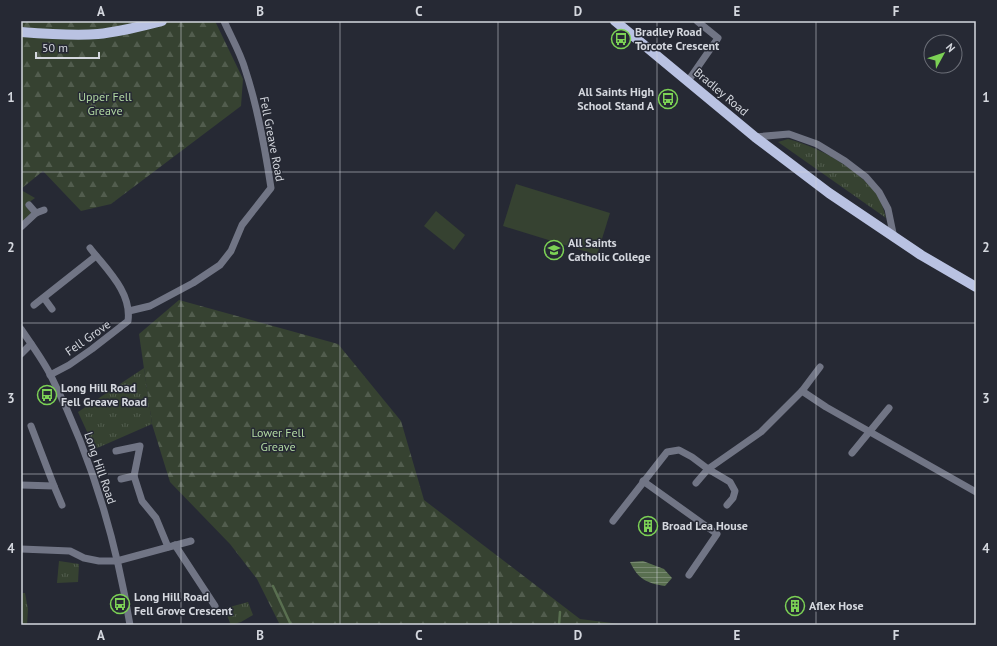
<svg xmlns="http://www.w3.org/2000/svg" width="997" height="646" viewBox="0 0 997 646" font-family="'PT Sans',sans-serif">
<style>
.grass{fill:url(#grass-tufts)}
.forest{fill:url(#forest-firs)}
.garden{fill:#364231}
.water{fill:url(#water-rules)}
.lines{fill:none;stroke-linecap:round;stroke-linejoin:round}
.stream{stroke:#596f50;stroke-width:2.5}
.street{stroke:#717585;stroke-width:7}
.primary{stroke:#b9c2e2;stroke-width:10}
.grid{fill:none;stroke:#d4d7de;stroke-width:1;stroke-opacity:0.55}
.labels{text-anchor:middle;stroke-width:3;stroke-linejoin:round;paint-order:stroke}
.poi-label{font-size:12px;font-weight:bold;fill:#d4d7de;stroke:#262934;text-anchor:start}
.street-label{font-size:12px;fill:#d4d7de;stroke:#262934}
.park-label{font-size:12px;fill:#b1d8a2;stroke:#262934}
.neatline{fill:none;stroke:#d4d7de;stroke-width:1.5}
.grid-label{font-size:13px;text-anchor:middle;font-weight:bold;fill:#d4d7de}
</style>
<defs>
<pattern id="grass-tufts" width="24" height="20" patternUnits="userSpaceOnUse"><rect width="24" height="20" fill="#364231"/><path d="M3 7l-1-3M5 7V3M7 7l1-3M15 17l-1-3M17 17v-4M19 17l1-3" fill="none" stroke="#525d4e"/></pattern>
<pattern id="forest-firs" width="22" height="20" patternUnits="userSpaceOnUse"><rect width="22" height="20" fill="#364231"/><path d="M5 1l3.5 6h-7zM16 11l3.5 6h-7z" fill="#525d4e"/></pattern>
<pattern id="water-rules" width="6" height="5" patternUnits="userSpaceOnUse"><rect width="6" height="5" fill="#596f50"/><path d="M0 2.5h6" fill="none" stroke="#788971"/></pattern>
</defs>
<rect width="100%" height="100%" fill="#262934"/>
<g class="grass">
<path d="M788,139C814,146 837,158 858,175C866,182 874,189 879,198C882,204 884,211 886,218L778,142Z"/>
<path d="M21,190L35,198L25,205L33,215L21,225Z"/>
<path d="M144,368L152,424L95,449L78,412Z"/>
<path d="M59,561L79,564L78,582L57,583Z"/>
<path d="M21,593H25L28,609L27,625H21Z"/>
<path d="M248,602L253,615L241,622L231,625L228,618L226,608Z"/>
</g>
<g class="forest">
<path d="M21,21H215L243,79L241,106L111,204L81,211L43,171L21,189Z"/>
<path d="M179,300L338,344L401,421L424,500L580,619L628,625H280L257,579L230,544L170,482L152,424L139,334Z"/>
</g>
<g class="garden">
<path d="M516,184L610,213L597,255L503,226Z"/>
<path d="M436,211L465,235L454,250L424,226Z"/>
</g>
<path class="water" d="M643,561L664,569L672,578L665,586C646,583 638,579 630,562Z"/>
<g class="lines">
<g class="stream">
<path d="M273,586L291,625"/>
<path d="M559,625L560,612"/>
</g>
<g class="street">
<path d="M688,81L718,38L697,21"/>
<path d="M755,137L789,134L817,144L845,161L866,177L879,192L888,209L894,238"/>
<path d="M29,205L36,213"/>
<path d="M21,227L36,213L44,210"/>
<path d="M44,298L52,309"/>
<path d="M34,305L96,256"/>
<path d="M129,311L150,306L193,283L220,265L231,251L242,225L271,188C265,148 258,108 245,69C240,52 231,37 224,21"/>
<path d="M21,329C31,344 43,360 51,376C90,453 116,540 130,625"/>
<path d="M21,354L31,344"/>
<path d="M50,375L69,365L92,349L128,321C132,292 106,269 90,248"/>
<path d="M802,391L820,367"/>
<path d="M31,426L54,486"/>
<path d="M116,451L140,446L134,476L142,501L156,518L168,547"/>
<path d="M852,453L889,408"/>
<path d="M121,479L134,476"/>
<path d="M643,481L717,534L689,575"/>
<path d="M696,483L708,469L730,482L735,491L733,498L727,505"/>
<path d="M21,485L54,486L62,505"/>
<path d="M613,521L667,452L679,450L692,457L708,469L761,432L802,391L826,407L976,492"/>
<path d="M175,545L215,606"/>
<path d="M21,549L70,551L84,558L99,561H117L191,541"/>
</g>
<g class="primary">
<path d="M615,21L755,137L829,193L921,255L976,287"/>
<path d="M21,32C47,34 73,36 98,34C120,32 142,26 162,21"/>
</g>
</g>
<path class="grid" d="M181,21V625M340,21V625M498,21V625M657,21V625M816,21V625M21,172H976M21,323H976M21,474H976"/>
<defs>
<g id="bus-ring" transform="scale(1)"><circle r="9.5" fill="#262934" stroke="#7cd155" stroke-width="1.5"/><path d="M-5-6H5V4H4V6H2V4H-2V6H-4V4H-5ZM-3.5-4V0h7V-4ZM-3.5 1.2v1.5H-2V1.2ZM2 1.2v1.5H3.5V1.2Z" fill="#7cd155"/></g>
<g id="school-ring" transform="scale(1)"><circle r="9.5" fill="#262934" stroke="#7cd155" stroke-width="1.5"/><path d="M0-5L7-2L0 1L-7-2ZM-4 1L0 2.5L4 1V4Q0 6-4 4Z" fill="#7cd155"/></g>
<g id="building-ring" transform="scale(1)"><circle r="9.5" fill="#262934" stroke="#7cd155" stroke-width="1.5"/><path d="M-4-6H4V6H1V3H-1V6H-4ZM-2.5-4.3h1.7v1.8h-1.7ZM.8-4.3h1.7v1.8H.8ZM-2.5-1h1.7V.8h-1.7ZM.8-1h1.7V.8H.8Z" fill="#7cd155"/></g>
</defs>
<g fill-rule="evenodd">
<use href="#bus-ring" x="621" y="39"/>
<use href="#bus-ring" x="668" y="99"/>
<use href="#school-ring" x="554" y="250"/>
<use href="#bus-ring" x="47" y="395"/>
<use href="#building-ring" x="648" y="526"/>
<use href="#bus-ring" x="120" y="604"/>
<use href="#building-ring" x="795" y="606"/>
</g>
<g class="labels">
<g class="poi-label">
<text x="635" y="36">Bradley Road<tspan x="635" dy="14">Torcote Crescent</tspan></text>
<text x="654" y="96" text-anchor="end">All Saints High<tspan x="654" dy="14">School Stand A</tspan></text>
<text x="568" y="247">All Saints<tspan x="568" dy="14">Catholic College</tspan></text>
<text x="61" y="392">Long Hill Road<tspan x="61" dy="14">Fell Greave Road</tspan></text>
<text x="662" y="530">Broad Lea House</text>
<text x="134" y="601">Long Hill Road<tspan x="134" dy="14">Fell Grove Crescent</tspan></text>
<text x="809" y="610">Aflex Hose</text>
</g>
<g class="street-label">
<text transform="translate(721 92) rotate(40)" y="4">Bradley Road</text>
<text transform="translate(272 139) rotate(79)" y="4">Fell Greave Road</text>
<text transform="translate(88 338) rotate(-35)" y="4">Fell Grove</text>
<text transform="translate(100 468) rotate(71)" y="4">Long Hill Road</text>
</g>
<g class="park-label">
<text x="105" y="101">Upper Fell<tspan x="105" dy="14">Greave</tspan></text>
<text x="278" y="437">Lower Fell<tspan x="278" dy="14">Greave</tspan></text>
</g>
</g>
<rect width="997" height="646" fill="none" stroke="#262934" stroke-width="44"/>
<g transform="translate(943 54) rotate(50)"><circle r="19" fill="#262934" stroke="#6c6f78"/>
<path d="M0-3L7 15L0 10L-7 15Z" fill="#7cd155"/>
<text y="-6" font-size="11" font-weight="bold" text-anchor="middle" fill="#d4d7de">N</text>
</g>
<path d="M36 52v6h63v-6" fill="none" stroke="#d4d7de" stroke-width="2"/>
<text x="42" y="52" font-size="12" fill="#d4d7de" stroke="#262934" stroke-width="3" paint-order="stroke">50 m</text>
<rect x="22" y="22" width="953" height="602" class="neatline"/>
<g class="grid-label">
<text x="101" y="16">A</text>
<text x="260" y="16">B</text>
<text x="419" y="16">C</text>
<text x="578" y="16">D</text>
<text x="737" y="16">E</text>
<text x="896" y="16">F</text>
<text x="11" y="102">1</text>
<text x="986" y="102">1</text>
<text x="11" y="252">2</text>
<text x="986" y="252">2</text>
<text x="11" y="403">3</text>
<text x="986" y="403">3</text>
<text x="11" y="553">4</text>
<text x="986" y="553">4</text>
<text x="101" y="640">A</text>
<text x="260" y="640">B</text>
<text x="419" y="640">C</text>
<text x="578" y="640">D</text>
<text x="737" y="640">E</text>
<text x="896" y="640">F</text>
</g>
</svg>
